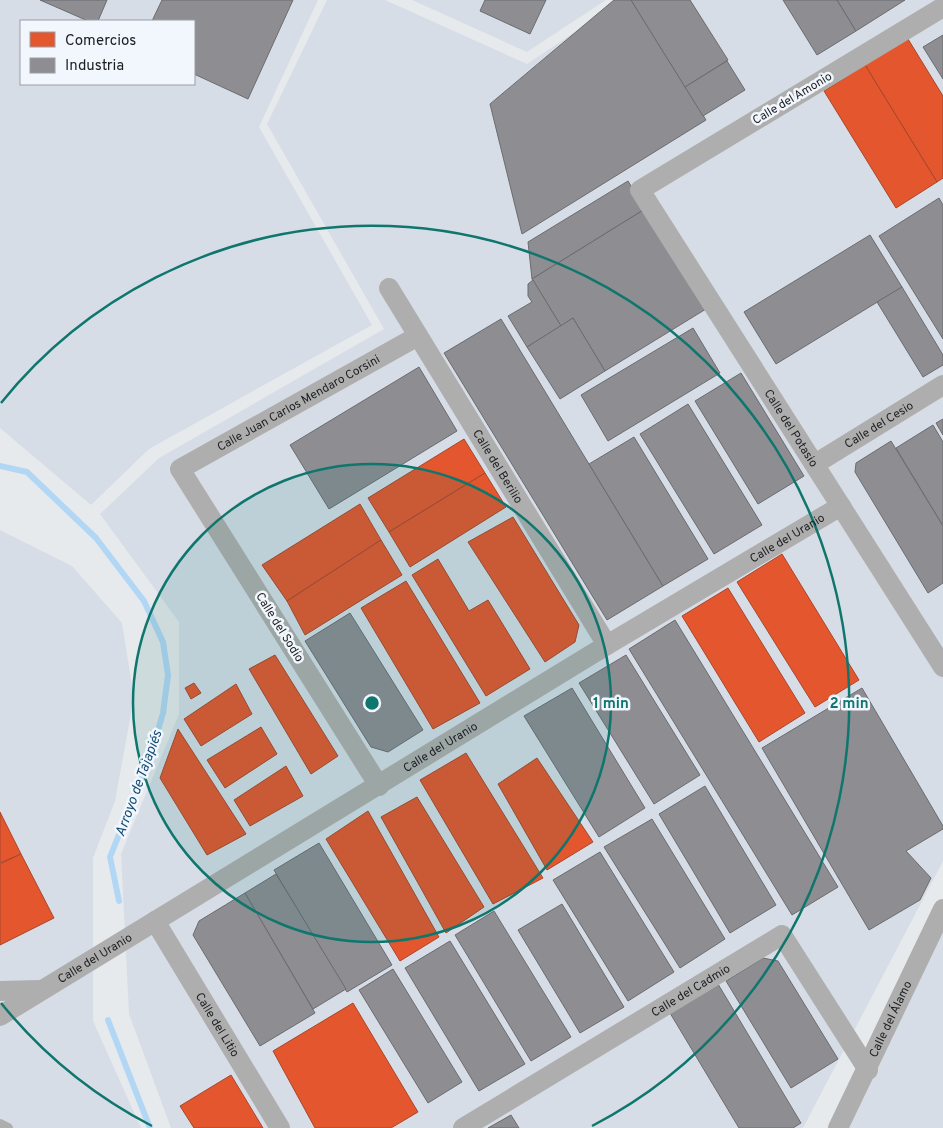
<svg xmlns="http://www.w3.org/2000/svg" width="943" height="1128" viewBox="0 0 943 1128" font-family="Overpass,sans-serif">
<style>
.built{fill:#d7dde6;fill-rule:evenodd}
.shops{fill:#e4572e;stroke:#a8462a}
.industry{fill:#8d8d92;stroke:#6b6c70}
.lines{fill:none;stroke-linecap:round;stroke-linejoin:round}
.stream{stroke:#b2d7f5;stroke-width:6}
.lane{stroke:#afaeae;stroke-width:10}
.street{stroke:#afaeae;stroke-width:20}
.ring{fill:none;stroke:#0f766e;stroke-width:2.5}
.labels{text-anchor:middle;stroke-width:5;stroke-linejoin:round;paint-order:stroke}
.street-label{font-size:12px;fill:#1c1e20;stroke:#f2f6fd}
.water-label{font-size:14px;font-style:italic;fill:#144e76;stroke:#f2f6fd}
.centre{fill:#0f766e;stroke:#f2f6fd;stroke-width:2.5}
.ring-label{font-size:15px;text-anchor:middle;font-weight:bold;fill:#0f766e;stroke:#f2f6fd;stroke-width:5;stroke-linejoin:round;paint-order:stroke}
</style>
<rect width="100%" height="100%" fill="#e7eaed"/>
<g class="built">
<path d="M0,0H318L259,127L372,325L149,449L91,505L0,428ZM21,21H194V84H21Z"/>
<path d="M327,0H385L527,64L623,0H943V861L803,1128H171L129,1014L121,854L179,714V622L100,514L159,458L384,329L267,124Z"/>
<path d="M412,0H606L527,52Z"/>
<path d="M0,530L72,566L122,623L134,698L115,801L93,858V1021L141,1128H0Z"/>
<path d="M943,929V1128H832Z"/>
</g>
<g class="shops">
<path d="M908,39L943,96V178L937,182L865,65Z"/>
<path d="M865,65L937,182L896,208L824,91Z"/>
<path d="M464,439L485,473L389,532L368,498Z"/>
<path d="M485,473L506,507L410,567L389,532Z"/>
<path d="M360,504L381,540L287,601L262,565Z"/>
<path d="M513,517L579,625L575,642L545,662L468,542Z"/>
<path d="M381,540L402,575L305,635L287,601Z"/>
<path d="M782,554L859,680L815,707L737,582Z"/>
<path d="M438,559L469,611L488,600L530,669L486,696L412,575Z"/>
<path d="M406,581L480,703L433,729L361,608Z"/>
<path d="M728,588L805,713L759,742L682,616Z"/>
<path d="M275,655L338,756L311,774L249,669Z"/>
<path d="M194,683L201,693L191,699L185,688Z"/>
<path d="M236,684L252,714L201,746L184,719Z"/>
<path d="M261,727L277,754L225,788L207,760Z"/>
<path d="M178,729L246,834L207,855L160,778Z"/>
<path d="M466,753L543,878L493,904L420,780Z"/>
<path d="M537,758L593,842L547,870L498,784Z"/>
<path d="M286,766L303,796L250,826L234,800Z"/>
<path d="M417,797L484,907L446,933L381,817Z"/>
<path d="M368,811L439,937L400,961L326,839Z"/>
<path d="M0,812L21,854L0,863Z"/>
<path d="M21,854L54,918L0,945V864Z"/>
<path d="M353,1003L418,1112L391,1128H315L273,1051Z"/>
<path d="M231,1075L263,1128H194L180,1106Z"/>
</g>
<g class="industry">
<path d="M40,0H107L98,21H88Z"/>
<path d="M162,0H293L248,99L194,74V21H152Z"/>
<path d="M485,0H546L530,34L480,11Z"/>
<path d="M614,0H631L706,120L522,234L490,104Z"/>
<path d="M631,0H690L728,60L685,87Z"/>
<path d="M783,0H837L856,31L817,55Z"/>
<path d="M837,0H905L856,31Z"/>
<path d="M943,35V79L923,47Z"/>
<path d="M727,61L745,90L703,116L685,87Z"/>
<path d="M628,181L645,209L532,279L528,242Z"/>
<path d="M939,198L943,205V339L879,236Z"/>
<path d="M645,209L706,309L605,371L573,318L561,326L532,279Z"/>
<path d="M870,235L902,287L776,364L744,312Z"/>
<path d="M533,280L561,326L527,347L508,316L532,302L528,296V284Z"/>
<path d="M902,287L943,355V365L923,377L877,302Z"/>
<path d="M573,318L605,371L560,399L527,347Z"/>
<path d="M501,319L663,586L607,620L444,353Z"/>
<path d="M693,328L720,373L608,441L581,395Z"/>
<path d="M419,367L457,431L329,509L290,445Z"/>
<path d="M741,373L804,476L758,504L695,401Z"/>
<path d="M688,404L762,525L714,554L640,434Z"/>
<path d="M943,419V435L936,423Z"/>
<path d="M933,425L943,442V526L896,448Z"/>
<path d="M634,437L708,559L663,586L589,464Z"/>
<path d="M891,441L943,526V583L928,593L855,472L856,463Z"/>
<path d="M350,613L423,730L388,752L371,747L305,641Z"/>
<path d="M675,620L838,887L792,915L629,649Z"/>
<path d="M626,655L700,775L654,804L579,683Z"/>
<path d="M572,688L645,808L599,837L524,716Z"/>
<path d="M862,688L943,826V829L906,851L931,878L920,900L869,930L762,748Z"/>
<path d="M705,786L776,905L730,933L659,814Z"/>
<path d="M652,819L725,939L680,968L604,847Z"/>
<path d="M319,843L392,965L347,992L274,870Z"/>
<path d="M600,852L674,972L628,1001L553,880Z"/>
<path d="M276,874L346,989L313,1009L245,893Z"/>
<path d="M245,893L315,1013L260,1046L193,935L199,921Z"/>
<path d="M562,904L624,1007L580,1033L518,930Z"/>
<path d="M494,911L571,1037L531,1061L455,935Z"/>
<path d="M450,941L525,1064L479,1091L405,968Z"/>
<path d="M763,958L778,961L838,1059L791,1088L726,981Z"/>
<path d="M393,969L462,1082L428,1103L359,990Z"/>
<path d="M718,984L801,1123L793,1128H739L670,1013Z"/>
<path d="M511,1115L519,1128H488Z"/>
</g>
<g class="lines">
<g class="stream">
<path d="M0,466L27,472L96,538L144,601L163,642L168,675L163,713L150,758L110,857L119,901"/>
<path d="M108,1020L150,1128"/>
</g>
<path class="lane" d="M0,1124L8,1128"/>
<g class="street">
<path id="s1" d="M943,7L640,190L943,667"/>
<path id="s2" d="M389,288L607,645"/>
<path id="s3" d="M815,464L943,385"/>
<path id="s4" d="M379,786L180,469L418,336"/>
<path id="s5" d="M155,921L280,1128"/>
<path d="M0,991L40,990"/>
<path id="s6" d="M0,1016L607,645L841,506"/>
<path id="s7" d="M463,1128L782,935L868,1070"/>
<path id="s8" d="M838,1128L943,909"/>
</g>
</g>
<circle cx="372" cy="703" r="239" fill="#0f766e" fill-opacity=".12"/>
<g class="ring">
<circle cx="372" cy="703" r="239"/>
<path d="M152 1126A477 477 0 0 1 1 1003M1 403A477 477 0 1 1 592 1126"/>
</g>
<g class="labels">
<g class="street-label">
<text transform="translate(792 98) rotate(-31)" y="4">Calle del Amonio</text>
<text dy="4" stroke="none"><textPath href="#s4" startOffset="510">Calle Juan Carlos Mendaro Corsini</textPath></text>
<text dy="4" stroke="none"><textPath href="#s3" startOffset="75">Calle del Cesio</textPath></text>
<text dy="4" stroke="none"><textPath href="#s1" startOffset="636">Calle del Potasio</textPath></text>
<text dy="4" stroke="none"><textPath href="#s2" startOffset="209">Calle del Berilio</textPath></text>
<text dy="4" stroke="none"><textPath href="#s6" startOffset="921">Calle del Uranio</textPath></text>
<text transform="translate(280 627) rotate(58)" y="4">Calle del Sodio</text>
<text dy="4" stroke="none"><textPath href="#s6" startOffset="516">Calle del Uranio</textPath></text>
<text dy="4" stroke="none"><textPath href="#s6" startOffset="111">Calle del Uranio</textPath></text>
<text dy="4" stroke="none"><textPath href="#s7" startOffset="266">Calle del Cadmio</textPath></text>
<text dy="4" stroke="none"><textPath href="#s8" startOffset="121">Calle del Álamo</textPath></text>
<text dy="4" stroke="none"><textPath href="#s5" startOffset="121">Calle del Litio</textPath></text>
</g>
<g class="water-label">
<text transform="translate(138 783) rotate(-70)" y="5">Arroyo de Tajapiés</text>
</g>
</g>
<circle cx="372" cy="703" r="8" class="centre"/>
<g class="ring-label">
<text x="611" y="708">1 min</text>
<text x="849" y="708">2 min</text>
</g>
<rect x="20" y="20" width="175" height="65" fill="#f2f6fd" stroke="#9ca0a5"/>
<rect x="30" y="32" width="25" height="15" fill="#e4572e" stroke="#9ca0a5"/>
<text x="65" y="45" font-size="15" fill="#1c1e20">Comercios</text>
<rect x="30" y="58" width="25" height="15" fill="#8d8d92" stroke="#9ca0a5"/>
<text x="65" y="70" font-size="15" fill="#1c1e20">Industria</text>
</svg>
